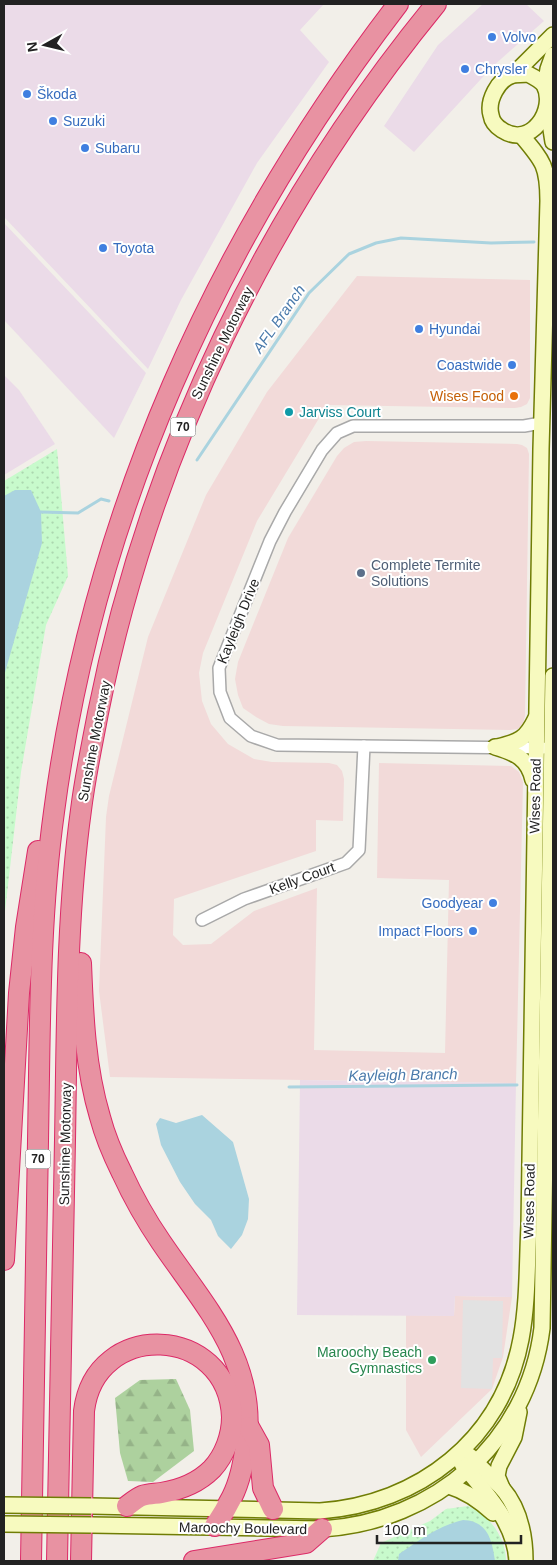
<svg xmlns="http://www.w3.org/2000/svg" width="557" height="1565" viewBox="0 0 557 1565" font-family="Helvetica,sans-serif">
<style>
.commercial{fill:#f2dad9}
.industrial{fill:#ebdbe8}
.forest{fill:url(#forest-firs)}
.park{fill:url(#park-dots)}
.parking{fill:#e2e2e2}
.water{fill:#aad3df}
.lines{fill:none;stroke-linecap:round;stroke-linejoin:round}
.stream{stroke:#aad3df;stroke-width:3}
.street-casing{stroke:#a9a9a9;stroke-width:14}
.secondary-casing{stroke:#707d05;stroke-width:18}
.highway-casing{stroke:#dc2a67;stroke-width:22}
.street{stroke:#fff;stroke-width:11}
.secondary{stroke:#f7fabf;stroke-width:15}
.highway{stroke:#e892a2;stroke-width:20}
.secondary-bridge-casing{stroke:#707d05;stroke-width:18;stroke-linecap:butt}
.secondary-bridge{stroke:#f7fabf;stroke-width:15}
.shop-dot{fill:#3f7fe0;stroke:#fff;stroke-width:2}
.food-dot{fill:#e8710a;stroke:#fff;stroke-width:2}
.culture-dot{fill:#0f9aa8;stroke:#fff;stroke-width:2}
.service-dot{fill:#5c6f8a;stroke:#fff;stroke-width:2}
.leisure-dot{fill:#2e9e5b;stroke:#fff;stroke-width:2}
.labels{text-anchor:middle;stroke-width:4;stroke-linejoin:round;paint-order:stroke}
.shield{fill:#fff;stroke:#646464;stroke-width:1}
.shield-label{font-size:12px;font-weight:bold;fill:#222}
.shop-label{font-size:14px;fill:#366cbe;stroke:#fff;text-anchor:start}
.street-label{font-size:14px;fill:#222;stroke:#fff}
.food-label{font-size:14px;fill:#c56008;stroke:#fff;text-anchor:end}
.culture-label{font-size:14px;fill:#0d838f;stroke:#fff;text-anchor:start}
.service-label{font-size:14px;fill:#4e5e75;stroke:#fff;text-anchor:start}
.leisure-label{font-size:14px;fill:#27864d;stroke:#fff;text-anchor:end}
.water-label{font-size:15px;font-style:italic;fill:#4a7aab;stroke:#fff}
</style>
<defs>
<pattern id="forest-firs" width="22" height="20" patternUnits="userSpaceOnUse" patternTransform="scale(1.25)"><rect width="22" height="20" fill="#add19e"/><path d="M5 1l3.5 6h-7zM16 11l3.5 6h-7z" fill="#95b388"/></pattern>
<pattern id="park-dots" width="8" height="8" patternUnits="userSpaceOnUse" patternTransform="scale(1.25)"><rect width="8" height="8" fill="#c8facc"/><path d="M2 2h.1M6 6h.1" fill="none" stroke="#acd6af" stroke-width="1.8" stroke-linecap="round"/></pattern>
</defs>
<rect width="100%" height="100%" fill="#f2efe9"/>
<g class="commercial">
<path d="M357,276L530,280V398L527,404L521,407L515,408L327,405L257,521L203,653L199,673L202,701L211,724L228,744L254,759L272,762L329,763L337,765L342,771L344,779L343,821L316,820V851L174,899L173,935L183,945L211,944L254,911L317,888L314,1050L445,1053L449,880L377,878L379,763L511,766L519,772L523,782L516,1083L110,1077L99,991L106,817L109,796L148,637L206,495L267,392Z"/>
<path d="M366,441L517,444L522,445L527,448L529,454L525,716L523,724L518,729L510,730L283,726L269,724L256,717L243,708L238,695L235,679L238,662L288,538L337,456L344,448L354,442Z"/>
<path d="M455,1296L512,1297L503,1357L492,1389L421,1457L406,1430V1315L454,1316Z"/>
</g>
<g class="industrial">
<path d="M4,4H324L300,30L329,62L257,163L181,300L148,369L4,217Z"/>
<path d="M483,4H526L544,21L492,67L414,152L384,126L438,45Z"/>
<path d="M4,223L146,373L114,438L4,320Z"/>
<path d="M4,375L19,390L55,444L4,475Z"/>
<path d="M300,1080L516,1083L512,1297L455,1296L454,1316L297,1315Z"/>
</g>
<path class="forest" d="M176,1379L190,1410L194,1451L153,1482L128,1481L120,1453L115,1398L140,1380Z"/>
<g class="park">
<path d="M57,449L68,576L46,625L21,772L4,920V481Z"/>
<path d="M468,1506C474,1509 481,1513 485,1517C498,1528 506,1545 506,1561H373L381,1543L430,1521L446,1509Z"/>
</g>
<path class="parking" d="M463,1300L503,1301L502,1358H493L492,1389L461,1388Z"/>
<g class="water">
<path d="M15,490H31L41,512L42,543L4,676V496Z"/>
<path d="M202,1115L233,1142L249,1199L248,1219L242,1235L231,1249L218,1236L211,1220L195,1204L180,1182L161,1145L156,1124L160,1118L176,1123Z"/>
<path d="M463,1520C488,1521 492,1540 495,1561H398L399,1554C420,1540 438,1526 463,1520Z"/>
</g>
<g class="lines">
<g class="stream">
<path d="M197,460L309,293L349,254L376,243L401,238L491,243L534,242"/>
<path d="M41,512L78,513L101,499L109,501"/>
<path d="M289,1087L517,1085"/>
</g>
<g class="street-casing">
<g id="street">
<path d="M541,423L524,426H353L337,433L322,450L285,512L270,541L219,668L220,692L230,718L251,736L277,745L543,748"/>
<path d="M202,920L244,899L346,863L359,850L364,746"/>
</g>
</g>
<g class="secondary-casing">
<g id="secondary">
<path d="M528,74C534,77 540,80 544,85C557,109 531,149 502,130C497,127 492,122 491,115C487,101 498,79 513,75C517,74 523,75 528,74Z"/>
<path d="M513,75L553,35"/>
<path d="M545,86L548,69L553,55"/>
<path d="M548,110L553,142"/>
<path d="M495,747C515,753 528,758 533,780"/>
<path d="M497,747C519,742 526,739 536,718"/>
<path d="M470,1456C480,1467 491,1477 501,1487C519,1507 525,1535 525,1561"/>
<path d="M462,1464C485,1492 515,1522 517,1561"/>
<path d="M449,1486C466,1491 480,1501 493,1513"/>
<path d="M502,1488L497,1476L499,1466L514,1437L519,1412"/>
<path d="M91,1506L320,1511C419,1504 502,1440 521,1339C528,1302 527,1263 529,1225L541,449L548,201C548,166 543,161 521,135"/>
<path d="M91,1525L322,1529C435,1522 528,1442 542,1328L553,676"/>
</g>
</g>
<g class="highway-casing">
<g id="highway">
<path d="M81,963C83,1014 85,1067 100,1117C105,1136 113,1155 122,1173C133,1197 146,1220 161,1242C205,1307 258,1361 246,1446C243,1464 240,1481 232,1497C227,1507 221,1517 215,1526"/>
<path d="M4,1260L19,993L26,927L38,851"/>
<path d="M249,1427L259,1445L263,1488L273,1509"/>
<path d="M31,1561C34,1421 36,1281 38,1141C40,1032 39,921 54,812C93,514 216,241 398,4"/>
<path d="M57,1561C60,1421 62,1280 65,1140C67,1030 66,919 81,810C85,777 92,745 98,713C150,452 268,209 436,4"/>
<path d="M81,1561L84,1411C95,1319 228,1324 232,1417C232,1435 225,1455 212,1469C198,1483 180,1490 161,1493C155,1494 148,1494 142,1496C137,1498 131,1503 127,1506"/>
<path d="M194,1561L306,1543L322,1529"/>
</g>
</g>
<use href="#street" class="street"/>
<use href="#secondary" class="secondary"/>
<use href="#highway" class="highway"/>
<g class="secondary-bridge-casing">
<g id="secondary-bridge">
<path d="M4,1505L91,1506"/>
<path d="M4,1524L91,1525"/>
</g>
</g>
<use href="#secondary-bridge" class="secondary-bridge"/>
</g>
<g class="shop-dot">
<circle cx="492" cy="37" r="5"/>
<circle cx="465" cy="69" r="5"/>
<circle cx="27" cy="94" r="5"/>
<circle cx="53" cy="121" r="5"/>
<circle cx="85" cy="148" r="5"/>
<circle cx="103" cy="248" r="5"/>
<circle cx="419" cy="329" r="5"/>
<circle cx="512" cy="365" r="5"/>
<circle cx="493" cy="903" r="5"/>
<circle cx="473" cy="931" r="5"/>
</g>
<circle class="food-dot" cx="514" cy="396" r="5"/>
<circle class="culture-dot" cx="289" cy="412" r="5"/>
<circle class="service-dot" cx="361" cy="573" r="5"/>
<circle class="leisure-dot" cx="432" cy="1360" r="5"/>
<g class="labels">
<g class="shield">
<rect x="170.5" y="417.5" width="25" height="19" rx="4"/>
<rect x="25.5" y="1149.5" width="25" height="19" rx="4"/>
</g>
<g class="shield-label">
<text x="183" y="431">70</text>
<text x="38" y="1163">70</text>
</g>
<g class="shop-label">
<text x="502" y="42">Volvo</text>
<text x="475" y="74">Chrysler</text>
<text x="37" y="99">Škoda</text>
<text x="63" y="126">Suzuki</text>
<text x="95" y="153">Subaru</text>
<text x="113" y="253">Toyota</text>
<text x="429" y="334">Hyundai</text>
<text x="502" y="370" text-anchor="end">Coastwide</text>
<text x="483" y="908" text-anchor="end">Goodyear</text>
<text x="463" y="936" text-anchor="end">Impact Floors</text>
</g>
<g class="street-label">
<text transform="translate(222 343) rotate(-64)" y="5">Sunshine Motorway</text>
<text transform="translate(238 621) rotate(-68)" y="5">Kayleigh Drive</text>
<text transform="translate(94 741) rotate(-79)" y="5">Sunshine Motorway</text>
<text transform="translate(535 796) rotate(-89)" y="5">Wises Road</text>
<text transform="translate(302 878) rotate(-20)" y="5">Kelly Court</text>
<text transform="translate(65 1144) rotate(-89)" y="5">Sunshine Motorway</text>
<text transform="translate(529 1201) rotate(-89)" y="5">Wises Road</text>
<text transform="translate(243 1528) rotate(1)" y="5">Maroochy Boulevard</text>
</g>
<g class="food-label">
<text x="504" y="401">Wises Food</text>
</g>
<g class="culture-label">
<text x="299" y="417">Jarviss Court</text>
</g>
<g class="service-label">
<text x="371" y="570">Complete Termite<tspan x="371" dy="16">Solutions</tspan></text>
</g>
<g class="leisure-label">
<text x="422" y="1357">Maroochy Beach<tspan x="422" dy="16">Gymnastics</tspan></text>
</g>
<g class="water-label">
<text transform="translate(279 319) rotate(-55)" y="5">AFL Branch</text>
<text transform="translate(403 1075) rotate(-1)" y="5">Kayleigh Branch</text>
</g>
</g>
<rect width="557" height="1565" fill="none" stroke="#222222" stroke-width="10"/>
<g transform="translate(45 45) rotate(262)" stroke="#ffffff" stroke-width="4" paint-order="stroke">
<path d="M0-4L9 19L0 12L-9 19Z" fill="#222222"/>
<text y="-8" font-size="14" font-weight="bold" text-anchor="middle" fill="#222222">N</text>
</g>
<path d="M377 1535v8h144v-8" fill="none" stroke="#222222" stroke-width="2.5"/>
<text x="384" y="1535" font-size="15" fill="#222222" stroke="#ffffff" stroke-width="4" paint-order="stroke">100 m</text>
</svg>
